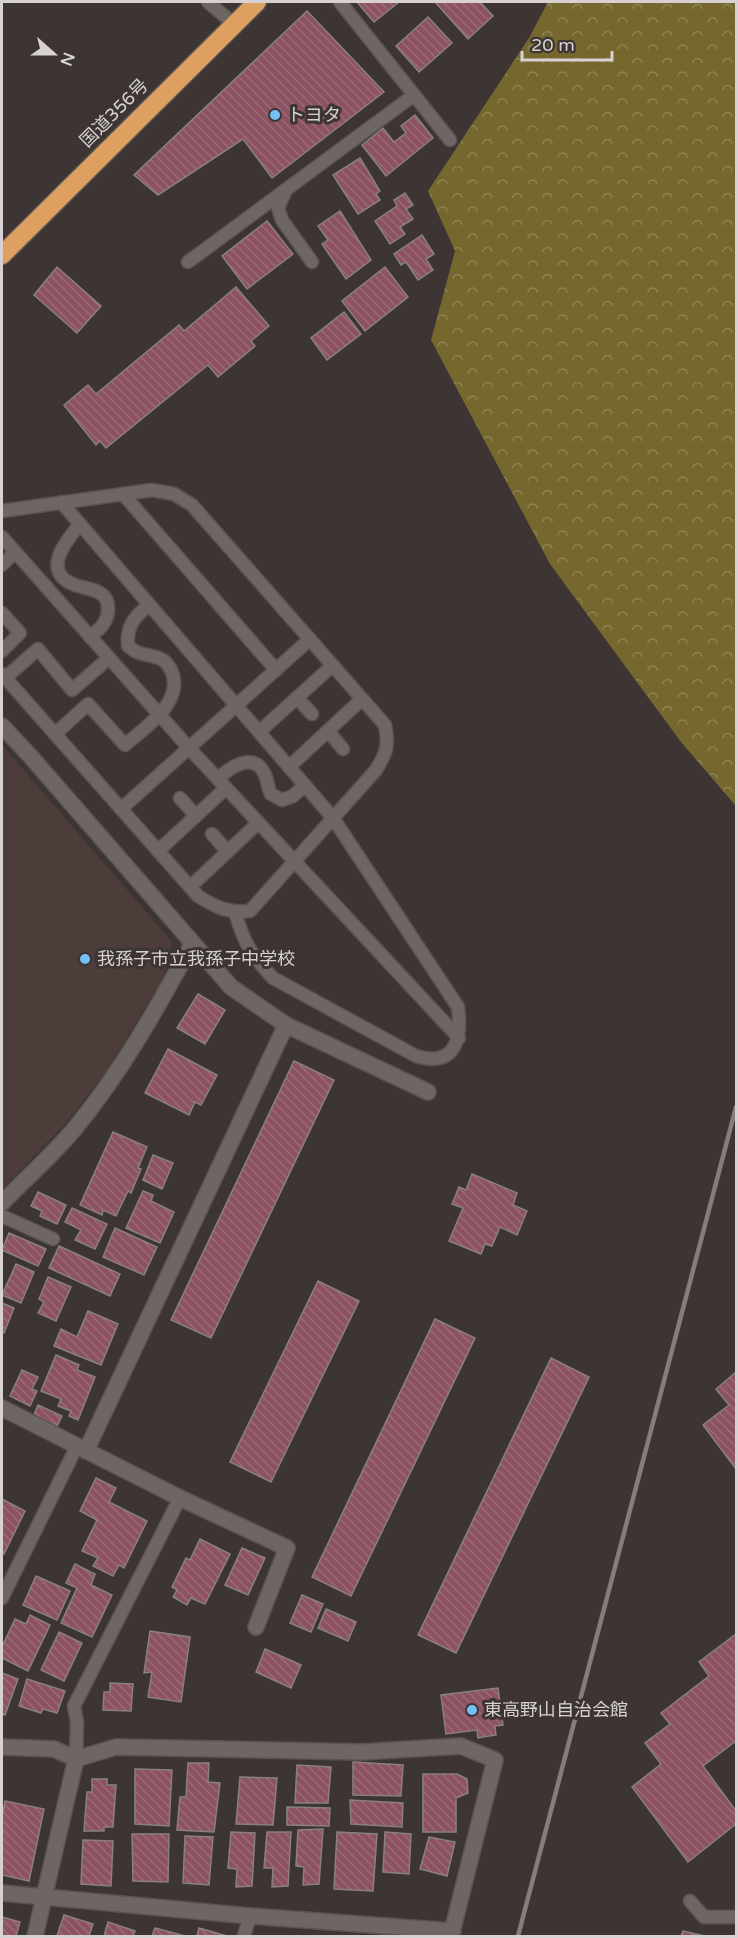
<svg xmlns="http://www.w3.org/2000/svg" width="738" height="1938" viewBox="0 0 738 1938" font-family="'Varela Round','Noto Sans JP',sans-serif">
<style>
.built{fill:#4c3d3a}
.forest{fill:url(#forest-crowns)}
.building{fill:url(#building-back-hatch);stroke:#898081;stroke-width:1.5}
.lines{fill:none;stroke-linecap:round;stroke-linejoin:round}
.lane-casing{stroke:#595351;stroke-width:15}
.street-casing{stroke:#595351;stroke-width:18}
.highway-casing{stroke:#595351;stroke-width:21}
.lane{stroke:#6e6663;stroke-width:12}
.street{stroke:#6e6663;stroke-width:15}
.highway{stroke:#dea060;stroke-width:18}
.rail{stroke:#847e7c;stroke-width:4.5}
.poi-dot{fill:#74c0f6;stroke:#3c3533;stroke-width:2}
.labels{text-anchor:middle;stroke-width:6;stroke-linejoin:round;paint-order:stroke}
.street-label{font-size:18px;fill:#d7d2d1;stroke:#3c3533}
.poi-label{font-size:18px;fill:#d7d2d1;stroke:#3c3533;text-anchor:start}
</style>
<defs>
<pattern id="forest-crowns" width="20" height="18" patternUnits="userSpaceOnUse" patternTransform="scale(1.5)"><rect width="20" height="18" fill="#75672d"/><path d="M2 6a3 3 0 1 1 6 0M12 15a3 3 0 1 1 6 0" fill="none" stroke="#8e8354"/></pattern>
<pattern id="building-back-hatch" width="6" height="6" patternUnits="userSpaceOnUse" patternTransform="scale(1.5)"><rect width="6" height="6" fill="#8c5261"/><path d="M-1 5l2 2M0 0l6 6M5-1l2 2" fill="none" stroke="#9b6a77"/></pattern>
</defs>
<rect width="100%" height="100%" fill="#3c3533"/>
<path class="built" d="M2,745L172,942L164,976L108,1069L65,1124L2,1189Z"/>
<path class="forest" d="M548,2H736V806L681,742L550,564L431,340L455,251L428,191L529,38Z"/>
<g class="building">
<path d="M357,2H399L374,22Z"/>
<path d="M435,2H480L493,16L468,39Z"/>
<path d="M307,11L384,92L272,178L243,139L158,195L134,175Z"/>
<path d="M428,17L452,43L419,72L396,46Z"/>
<path d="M415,115L433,138L386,176L362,145L383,128L394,142L406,133L401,126Z"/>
<path d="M360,158L380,191L376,194L380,200L358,214L333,175Z"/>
<path d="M405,193L413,205L406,209L413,219L400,227L405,234L390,244L375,221L397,206L394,200Z"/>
<path d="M340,211L371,260L346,279L322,244L328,240L318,226Z"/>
<path d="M267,221L293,254L247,289L222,256Z"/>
<path d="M422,235L434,254L426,259L433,270L418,280L406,262L401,265L394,254Z"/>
<path d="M57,267L101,306L77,333L34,295Z"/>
<path d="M385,267L408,297L365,331L342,301Z"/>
<path d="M236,287L269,326L251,341L255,346L218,377L208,365L106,448L100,441L96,445L64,405L88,385L96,394L179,325L184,331Z"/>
<path d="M344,312L361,334L327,360L311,338Z"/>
<path d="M198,994L225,1010L205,1044L177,1028Z"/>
<path d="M168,1049L217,1075L201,1105L195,1102L189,1115L145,1093Z"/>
<path d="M294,1061L334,1080L211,1338L171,1320Z"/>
<path d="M113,1132L147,1147L138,1168L141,1169L131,1193L128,1191L116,1216L103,1210L102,1215L80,1205Z"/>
<path d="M153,1155L173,1163L162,1189L143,1180Z"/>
<path d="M472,1174L517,1193L513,1205L527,1211L517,1235L500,1227L492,1246L485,1244L481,1254L449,1241L463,1208L452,1204L459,1187L466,1190Z"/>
<path d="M143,1191L153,1195L151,1201L174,1212L160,1243L126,1228Z"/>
<path d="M38,1192L66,1205L57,1224L40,1216L42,1211L31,1206Z"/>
<path d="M72,1208L107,1224L95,1249L75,1240L81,1230L65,1222Z"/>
<path d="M115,1228L157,1247L144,1275L103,1257Z"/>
<path d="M9,1233L46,1249L38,1266L2,1250Z"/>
<path d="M59,1246L120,1274L110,1296L49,1268Z"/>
<path d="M16,1264L34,1272L21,1303L2,1295Z"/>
<path d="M48,1277L71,1287L56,1321L38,1313L44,1302L39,1299Z"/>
<path d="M318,1281L359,1301L271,1482L230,1462Z"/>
<path d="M2,1303L14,1308L4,1333L2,1332Z"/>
<path d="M88,1311L118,1324L101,1365L54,1346L61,1329L77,1337Z"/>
<path d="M435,1319L475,1338L351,1596L312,1577Z"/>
<path d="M56,1355L79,1365L77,1370L95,1377L78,1420L69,1416L71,1411L58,1406L61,1399L41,1391Z"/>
<path d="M551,1358L589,1377L456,1653L418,1635Z"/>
<path d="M22,1370L38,1377L32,1389L37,1391L30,1406L10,1396Z"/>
<path d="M736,1372V1469L703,1425L729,1405L716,1389Z"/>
<path d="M38,1405L62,1416L57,1426L34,1415Z"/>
<path d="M96,1478L116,1488L109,1502L147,1521L124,1568L119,1565L113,1576L93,1566L98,1558L82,1551L97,1520L80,1511Z"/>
<path d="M2,1499L25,1511L4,1554L2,1553Z"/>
<path d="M200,1539L230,1554L205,1604L191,1598L187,1605L173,1597L177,1590L172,1587L186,1558L190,1560Z"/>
<path d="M242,1548L265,1558L248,1595L225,1585Z"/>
<path d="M75,1564L95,1574L91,1585L112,1595L92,1637L61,1623L77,1588L66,1583Z"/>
<path d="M36,1576L70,1591L57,1620L23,1605Z"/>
<path d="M302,1595L323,1604L311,1632L290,1623Z"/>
<path d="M326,1609L356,1622L348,1641L318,1628Z"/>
<path d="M30,1615L50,1625L28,1671L2,1658V1647L15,1619L26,1624Z"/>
<path d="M150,1631L190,1637L181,1702L148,1697L152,1672L144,1673Z"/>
<path d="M59,1632L82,1643L64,1681L41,1670Z"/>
<path d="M736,1634V1741L703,1766L736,1811V1824L688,1862L632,1787L661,1764L645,1743L670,1724L661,1713L709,1676L699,1662Z"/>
<path d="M265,1649L301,1665L291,1688L256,1672Z"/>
<path d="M2,1673L18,1679L5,1715L2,1714Z"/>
<path d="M27,1679L65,1691L57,1713L43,1709L41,1713L19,1706Z"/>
<path d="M110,1683L133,1684L131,1711L103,1710L104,1692H110Z"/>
<path d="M498,1688L503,1725L495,1726L496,1735L478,1738L477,1730L446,1734L441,1695Z"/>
<path d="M353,1762L403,1765L401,1796L353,1795Z"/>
<path d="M188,1763H209L208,1782L220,1783L214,1832L177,1830L180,1797H186Z"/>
<path d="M297,1765L331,1767L328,1803H295Z"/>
<path d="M135,1769L172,1770L169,1826L135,1824Z"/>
<path d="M423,1774H457L467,1779L468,1793L456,1798V1832H423Z"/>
<path d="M240,1777L277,1778L273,1825L236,1824Z"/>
<path d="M92,1779H107V1785H116L113,1827H104V1831H84L87,1792H92Z"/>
<path d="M350,1800L403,1803L402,1827L351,1824Z"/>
<path d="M5,1801L44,1809L29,1881L2,1875V1817Z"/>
<path d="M287,1807L330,1808L329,1826L287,1825Z"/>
<path d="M323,1829L319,1884L303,1885L304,1867L296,1866L298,1830Z"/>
<path d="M231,1832L255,1833L252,1886L236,1887L237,1869L228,1868Z"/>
<path d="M267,1832H291L288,1886L272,1887L273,1868H264Z"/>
<path d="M337,1832L377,1834L373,1891L334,1889Z"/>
<path d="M385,1832L411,1834L409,1874L383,1872Z"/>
<path d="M132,1834H169L168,1882L133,1881Z"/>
<path d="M185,1836L213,1837L209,1885L183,1883Z"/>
<path d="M429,1837L455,1842L447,1876L420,1869Z"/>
<path d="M83,1840L113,1841L111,1886L81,1884Z"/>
<path d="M64,1915L93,1924L89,1936H57Z"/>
<path d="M2,1917L20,1922L16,1936H2Z"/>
<path d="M108,1922L135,1931L133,1936H104Z"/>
<path d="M155,1928L185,1936H152Z"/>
<path d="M199,1928L227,1936H197Z"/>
<path d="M683,1931L705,1936H681Z"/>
</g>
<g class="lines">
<g class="lane-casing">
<g id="lane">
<path d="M208,2L234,24"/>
<path d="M340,2L450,140"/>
<path d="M286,190L278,208L282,220L312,262"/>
<path d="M188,262L414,95"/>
<path d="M123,494L276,670"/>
<path d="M61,502L333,818L458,1007C462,1038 456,1068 416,1056L273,978C251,955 244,943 235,912"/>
<path d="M2,511L152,490L174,494L192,505L385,725C389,745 387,752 376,770L250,911C228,913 217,908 198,896L2,674"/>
<path d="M80,524C66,541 40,572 75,585C89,590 110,589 108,611C107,623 99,630 90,637"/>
<path d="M2,537L189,748L459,1038"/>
<path d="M2,565L15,552"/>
<path d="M2,613L20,633L2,651"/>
<path d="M5,678L38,649L72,690L109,658"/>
<path d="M297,698L312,714"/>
<path d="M328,731L343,749"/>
<path d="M259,732L333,665"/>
<path d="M55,734L88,704L125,745C144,728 181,705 173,675C171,669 169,664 163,660C151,653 142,658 128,646C126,626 135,616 149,605"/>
<path d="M289,767L362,699"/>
<path d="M218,779C229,768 252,752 263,771C268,778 267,787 271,794L282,800L293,796L305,785"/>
<path d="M180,798L196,816"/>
<path d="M121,809L310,639"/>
<path d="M212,834L227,851"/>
<path d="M158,851L226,788"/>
<path d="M190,887L258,823"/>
<path d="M2,1216L53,1239"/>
<path d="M2,1598L77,1446"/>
<path d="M76,1759L77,1722L74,1706L180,1498"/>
<path d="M690,1901L704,1917H736"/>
<path d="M244,1936L250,1916"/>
</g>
</g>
<g class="street-casing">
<g id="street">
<path d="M2,726L32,758L231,987L286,1025L428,1092"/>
<path d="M2,1203C26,1178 54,1154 76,1127C122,1071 157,1008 192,944"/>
<path d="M2,1408L180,1498L287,1548L256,1627"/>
<path d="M86,1451L286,1025"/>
<path d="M2,1747L54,1749L76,1759L116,1747L361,1752L461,1746L495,1760L451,1936"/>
<path d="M2,1893L250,1916L453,1931"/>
<path d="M35,1936L76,1759"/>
</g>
</g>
<g class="highway-casing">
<path id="highway" d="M2,255L257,2"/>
</g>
<use href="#lane" class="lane"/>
<use href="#street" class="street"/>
<use href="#highway" class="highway"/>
<path class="rail" d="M518,1936L736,1107"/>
</g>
<g class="poi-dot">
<circle cx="275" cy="115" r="6"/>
<circle cx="85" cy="959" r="6"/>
<circle cx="472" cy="1710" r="6"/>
</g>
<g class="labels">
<g class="street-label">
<text transform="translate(114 113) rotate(-45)" y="6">国道356号</text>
</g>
<g class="poi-label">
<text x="287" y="121">トヨタ</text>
<text x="97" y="965">我孫子市立我孫子中学校</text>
<text x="484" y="1716">東高野山自治会館</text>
</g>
</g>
<rect width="738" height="1938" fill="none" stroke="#d7d2d1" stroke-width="6"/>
<g transform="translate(54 54) rotate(111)" stroke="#3c3533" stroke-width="4.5" paint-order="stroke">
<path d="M0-4.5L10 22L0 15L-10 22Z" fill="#d7d2d1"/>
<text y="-9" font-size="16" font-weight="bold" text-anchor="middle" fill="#d7d2d1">N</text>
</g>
<path d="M522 51v9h90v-9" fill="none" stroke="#d7d2d1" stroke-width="3"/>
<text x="531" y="51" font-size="18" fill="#d7d2d1" stroke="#3c3533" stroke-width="4.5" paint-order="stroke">20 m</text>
</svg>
